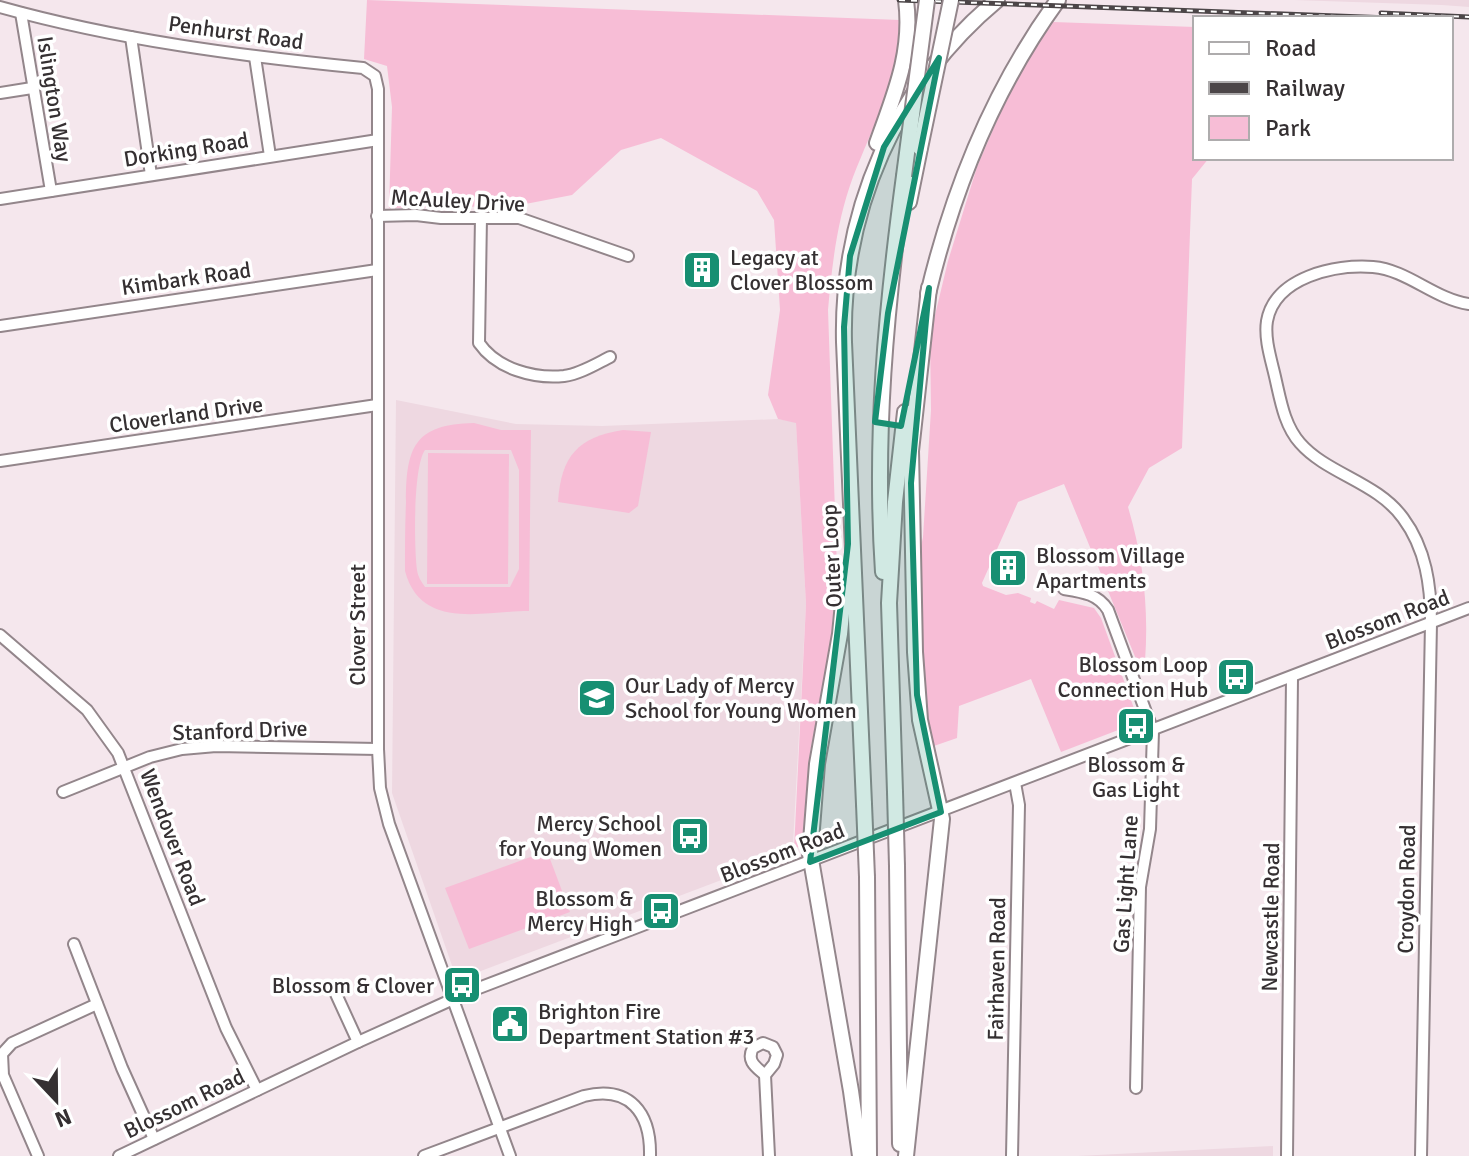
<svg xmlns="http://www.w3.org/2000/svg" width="1469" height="1156" viewBox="0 0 1469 1156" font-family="Signika,sans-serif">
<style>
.built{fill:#eed8e1}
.green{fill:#f7bdd6;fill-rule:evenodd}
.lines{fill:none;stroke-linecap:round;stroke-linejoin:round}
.minor-casing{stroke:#93868b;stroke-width:14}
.highway-casing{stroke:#93868b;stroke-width:18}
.minor{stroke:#fff;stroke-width:10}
.highway{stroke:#fff;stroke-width:14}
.rail-casing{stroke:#4c4648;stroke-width:5}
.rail{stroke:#fff;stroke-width:2;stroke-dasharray:6;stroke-linecap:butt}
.highway-bridge-casing{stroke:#93868b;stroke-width:18;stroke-linecap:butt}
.highway-bridge{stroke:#fff;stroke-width:14}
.marked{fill:#178f72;fill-opacity:0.2;stroke:#178f72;stroke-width:6;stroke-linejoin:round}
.labels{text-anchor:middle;stroke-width:7;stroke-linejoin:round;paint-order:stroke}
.street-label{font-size:22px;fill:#353032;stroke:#fff}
.poi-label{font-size:22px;fill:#353032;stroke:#fff;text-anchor:start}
</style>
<rect width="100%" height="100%" fill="#f5e7ed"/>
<g class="built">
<path d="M1294,0H1469V7L1442,5Z"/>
<path d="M396,400L516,424L602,426L778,419L796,422L806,604L793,844L732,876L457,980L392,793Z"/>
<path d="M1273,1146V1156H1078Z"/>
</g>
<g class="green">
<path d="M367,0L900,20C900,76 873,126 853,177C837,220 832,265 828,310L837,569L831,639L810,753L802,844L794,850L806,604L796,423L778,419L768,395L780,310L774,220L757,191L661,138L621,150L572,195L515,206L389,208L392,107L387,66L364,59Z"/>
<path d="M1053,22L1195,27V158H1209L1192,179L1182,448L1149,468L1128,507C1143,558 1149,607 1145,661L1136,659L1064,484L1018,502L982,583L983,586L1006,595L1018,593L1031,598L1030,602L1035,604L1037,601L1054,609L1059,600L1094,608L1101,618L1139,722L1061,752L1031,679L959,706L957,738L931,747L925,723L917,565L923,537L931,410L930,336L948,261L977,167L1004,104L1030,56Z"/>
<path d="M474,423L501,430H531L529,611C484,611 421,631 405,571C405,548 405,525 406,502C406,448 414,424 474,423ZM425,450H511L519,470V569L510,587H425C421,581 418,577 417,570C414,547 413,467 425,450Z"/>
<path d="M623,430L651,432L638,506L629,513L558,502C561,456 578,437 623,430Z"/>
<path d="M428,453L509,454L508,584H427Z"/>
<path d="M547,851L570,912L469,949L445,888Z"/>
</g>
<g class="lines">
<g class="minor-casing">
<g id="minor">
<path d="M0,7C118,40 241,56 363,68L375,76L378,89V749L380,788L389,824L510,1156"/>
<path d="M21,13L51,191"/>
<path d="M131,37L151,175"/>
<path d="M255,57L270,156"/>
<path d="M0,93L32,88"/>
<path d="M0,199L378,140"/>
<path d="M377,216L416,215L441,218H519L628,256"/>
<path d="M481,217L479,343C497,369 534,379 564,376C580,374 596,364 610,357"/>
<path d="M0,326L377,270"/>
<path d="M0,461L377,405"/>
<path d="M1064,589C1083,592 1098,594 1108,610L1153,731L1150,829L1140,887L1136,1088"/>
<path d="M0,635L87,710L118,753L226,1028L257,1090"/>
<path d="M63,792L150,757L182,749L216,746L378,749"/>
<path d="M74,944L122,1068L154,1139"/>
<path d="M336,994L358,1042"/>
<path d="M763,1043L773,1047L777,1055L774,1064L765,1075C756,1067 746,1061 753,1048Z"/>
<path d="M765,1075L769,1156"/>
<path d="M38,1156L3,1075L2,1054L12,1043L97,1004"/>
<path d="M119,1156L358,1042L471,991L1469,608"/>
<path d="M424,1156L584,1096C630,1085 651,1113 650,1156"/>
<path d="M1012,1156L1019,805L1015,783"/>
<path d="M1287,1156L1292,678"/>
<path d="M1421,1156L1431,623C1431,586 1426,549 1403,518C1377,482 1327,474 1300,443C1285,426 1281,403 1276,381C1272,362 1264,340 1267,321C1275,277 1335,264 1373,267C1408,270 1434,299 1469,304"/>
</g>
</g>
<g class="highway-casing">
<g id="highway">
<path d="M877,143C894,95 913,52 906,0"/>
<path d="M909,202L920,148"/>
<path d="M928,294C953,189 994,88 1058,0"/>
<path d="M846,572L840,634L817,764L810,854L851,1091L860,1156"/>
<path d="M883,572C874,436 886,310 904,176"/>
<path d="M895,792L889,603L895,502L905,412"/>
<path d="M864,804L844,342C841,211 896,84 997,0"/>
<path d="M897,866L900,1144"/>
<path d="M867,877L869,1156"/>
<path d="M906,1156L942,819L920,720L915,652L911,451L929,288"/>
</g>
</g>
<use href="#minor" class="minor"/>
<use href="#highway" class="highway"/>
<g class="rail-casing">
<g id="rail">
<path d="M899,0L1390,18"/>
<path d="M1381,13L1469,17"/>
</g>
</g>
<use href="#rail" class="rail"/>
<g class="highway-bridge-casing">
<g id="highway-bridge">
<path d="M920,148L951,0"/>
<path d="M904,176L927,0"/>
<path d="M895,792L897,866"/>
<path d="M864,804L867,877"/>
</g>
</g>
<use href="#highway-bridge" class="highway-bridge"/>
</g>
<path class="marked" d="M939,58L888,313L875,422L901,426L929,288L911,483L917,695L941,812L810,862L848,544L844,327L850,256L884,147Z"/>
<defs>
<g id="building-square" transform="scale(2)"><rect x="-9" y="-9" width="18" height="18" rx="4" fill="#178f72" stroke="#fff"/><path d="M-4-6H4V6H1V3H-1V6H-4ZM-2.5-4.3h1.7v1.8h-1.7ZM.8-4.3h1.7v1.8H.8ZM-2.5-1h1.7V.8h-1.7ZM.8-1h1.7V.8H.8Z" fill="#fff"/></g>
<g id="bus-square" transform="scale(2)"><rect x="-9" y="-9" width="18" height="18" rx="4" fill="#178f72" stroke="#fff"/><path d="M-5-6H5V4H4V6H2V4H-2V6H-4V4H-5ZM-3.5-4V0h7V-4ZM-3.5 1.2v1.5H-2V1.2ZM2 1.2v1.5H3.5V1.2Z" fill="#fff"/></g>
<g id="school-square" transform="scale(2)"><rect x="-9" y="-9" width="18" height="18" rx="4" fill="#178f72" stroke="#fff"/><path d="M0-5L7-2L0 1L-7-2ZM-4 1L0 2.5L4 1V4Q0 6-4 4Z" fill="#fff"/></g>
<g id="civic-square" transform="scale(2)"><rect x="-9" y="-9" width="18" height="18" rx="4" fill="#178f72" stroke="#fff"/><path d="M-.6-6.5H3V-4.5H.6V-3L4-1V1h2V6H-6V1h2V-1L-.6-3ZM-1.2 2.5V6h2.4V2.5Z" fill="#fff"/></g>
</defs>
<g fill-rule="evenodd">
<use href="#building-square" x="702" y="270"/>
<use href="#building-square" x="1008" y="568"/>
<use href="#bus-square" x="1236" y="677"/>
<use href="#school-square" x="597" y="698"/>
<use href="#bus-square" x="1136" y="726"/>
<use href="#bus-square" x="690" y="836"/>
<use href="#bus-square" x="661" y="911"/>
<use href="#bus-square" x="462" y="985"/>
<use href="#civic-square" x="510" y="1024"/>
</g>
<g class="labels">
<g class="street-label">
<text transform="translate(236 32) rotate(8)" y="8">Penhurst Road</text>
<text transform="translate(55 99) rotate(81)" y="8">Islington Way</text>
<text transform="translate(186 149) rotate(-9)" y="8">Dorking Road</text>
<text transform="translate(458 200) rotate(3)" y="8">McAuley Drive</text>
<text transform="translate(186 278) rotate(-8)" y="8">Kimbark Road</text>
<text transform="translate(186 414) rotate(-8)" y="8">Cloverland Drive</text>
<text transform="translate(831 556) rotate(-93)" y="8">Outer Loop</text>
<text transform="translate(1387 619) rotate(-21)" y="8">Blossom Road</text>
<text transform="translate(357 625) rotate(-90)" y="8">Clover Street</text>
<text transform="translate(240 730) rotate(-2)" y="8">Stanford Drive</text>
<text transform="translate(173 837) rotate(69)" y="8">Wendover Road</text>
<text transform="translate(782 852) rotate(-21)" y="8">Blossom Road</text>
<text transform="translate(1125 884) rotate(-86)" y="8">Gas Light Lane</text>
<text transform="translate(1406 889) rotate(-89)" y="8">Croydon Road</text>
<text transform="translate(1270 917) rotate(-89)" y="8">Newcastle Road</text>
<text transform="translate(996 969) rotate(-89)" y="8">Fairhaven Road</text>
<text transform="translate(184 1103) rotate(-26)" y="8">Blossom Road</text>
</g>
<g class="poi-label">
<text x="730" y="265">Legacy at<tspan x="730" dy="25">Clover Blossom</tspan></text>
<text x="1036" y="563">Blossom Village<tspan x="1036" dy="25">Apartments</tspan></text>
<text x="1208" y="672" text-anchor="end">Blossom Loop<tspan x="1208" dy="25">Connection Hub</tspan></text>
<text x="625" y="693">Our Lady of Mercy<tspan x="625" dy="25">School for Young Women</tspan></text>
<text x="1136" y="772" text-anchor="middle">Blossom &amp;<tspan x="1136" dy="25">Gas Light</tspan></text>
<text x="662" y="831" text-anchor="end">Mercy School<tspan x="662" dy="25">for Young Women</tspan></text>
<text x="633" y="906" text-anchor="end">Blossom &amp;<tspan x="633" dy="25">Mercy High</tspan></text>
<text x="434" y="993" text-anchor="end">Blossom &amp; Clover</text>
<text x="538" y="1019">Brighton Fire<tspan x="538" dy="25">Department Station #3</tspan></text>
</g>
</g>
<rect x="1193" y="16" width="260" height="144" fill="#ffffff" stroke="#aeacad" stroke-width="2"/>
<rect x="1209" y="42" width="40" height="12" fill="#ffffff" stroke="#aeacad" stroke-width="2"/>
<text x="1265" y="56" font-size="24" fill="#353032">Road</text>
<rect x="1209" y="82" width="40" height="12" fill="#4c4648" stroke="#aeacad" stroke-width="2"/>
<text x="1265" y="96" font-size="24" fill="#353032">Railway</text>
<rect x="1209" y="116" width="40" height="24" fill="#f7bdd6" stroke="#aeacad" stroke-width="2"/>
<text x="1265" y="136" font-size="24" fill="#353032">Park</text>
<g transform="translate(56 1100) rotate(158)" stroke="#ffffff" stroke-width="6" paint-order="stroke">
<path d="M0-6L14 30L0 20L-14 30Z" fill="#353032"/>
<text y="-12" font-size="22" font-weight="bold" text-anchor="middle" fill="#353032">N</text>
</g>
</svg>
